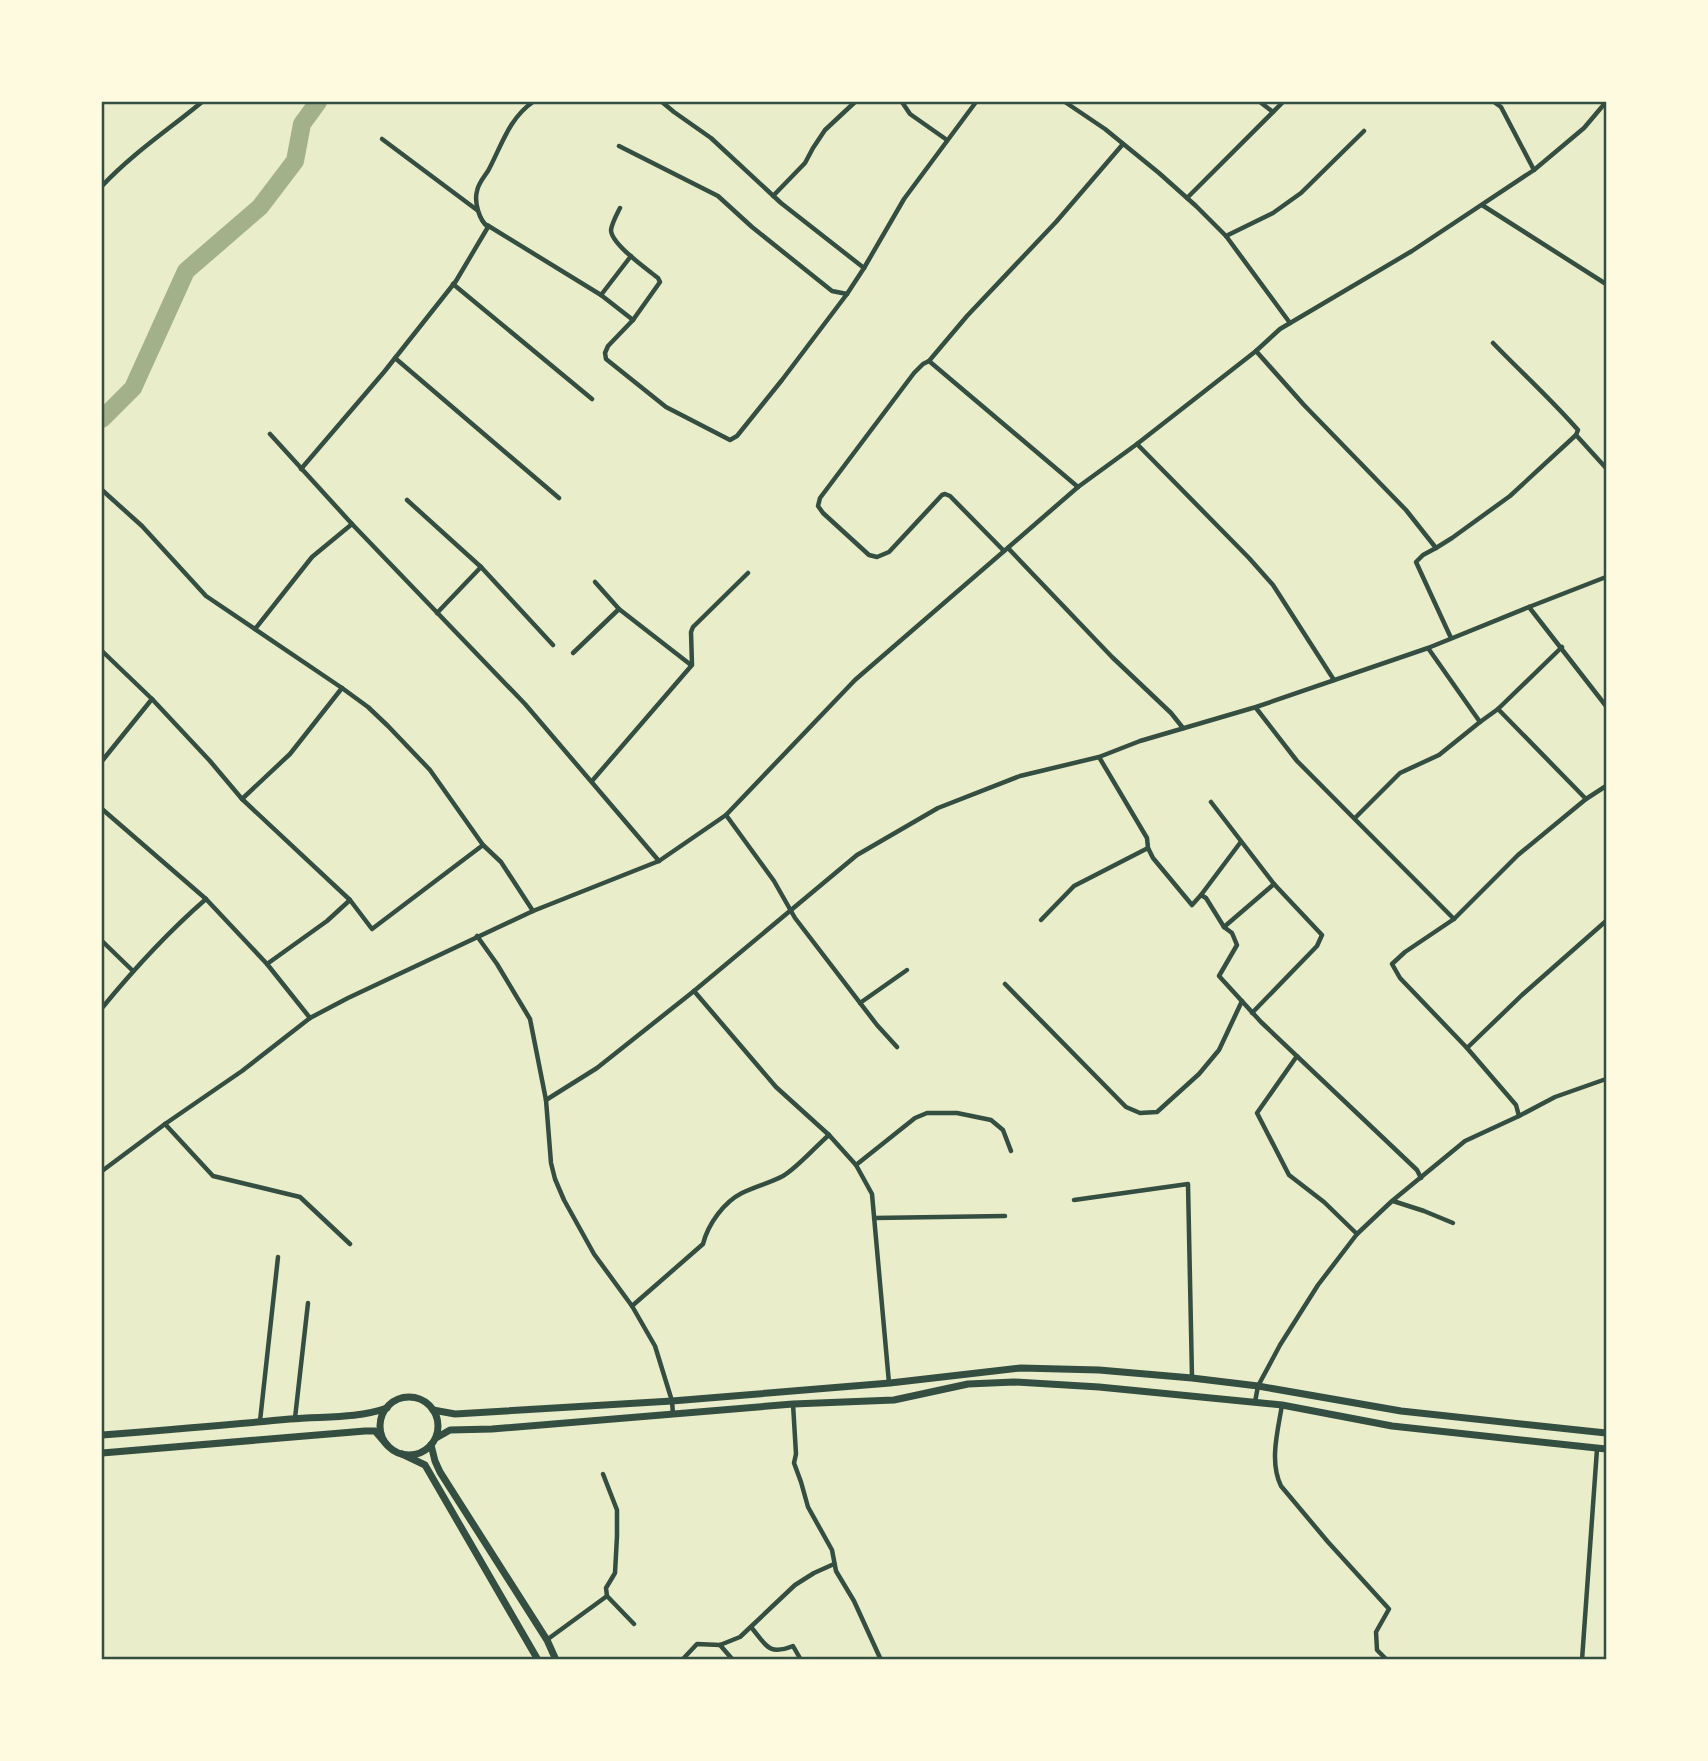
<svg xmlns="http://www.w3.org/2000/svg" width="1708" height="1761" viewBox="0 0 1708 1761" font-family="Karla,sans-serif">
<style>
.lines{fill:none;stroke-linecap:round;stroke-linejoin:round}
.river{stroke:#a3b18a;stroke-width:18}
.minor{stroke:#344e41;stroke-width:4.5}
.primary{stroke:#344e41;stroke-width:7}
.trunk{stroke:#344e41;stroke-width:7}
.neatline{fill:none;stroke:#344e41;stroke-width:2.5}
</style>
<rect width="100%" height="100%" fill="#e9edc9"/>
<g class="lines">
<path class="river" d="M102,419L133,388L186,271L260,207L295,161L302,124L318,102"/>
<g class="minor">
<path d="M662,102L674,112L711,138L781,203L864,268"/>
<path d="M902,102L910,114L947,140"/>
<path d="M1065,102L1105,129L1159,173L1196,206L1226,236L1290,323"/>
<path d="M1260,102L1273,112"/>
<path d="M1494,102L1501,107L1534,170"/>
<path d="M382,139L477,210"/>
<path d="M619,146L718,196L752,227L832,291L847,294"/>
<path d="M102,186C132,154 168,130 202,102"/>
<path d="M773,196L805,163L813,148L825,130L855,102"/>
<path d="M1187,198L1283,102"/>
<path d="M1482,205L1606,284"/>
<path d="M620,208C617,214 612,223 611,230C611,244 647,269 658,278L660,282L633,320L608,346L605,353L606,359L666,407L730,440L737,436L782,380L847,294L864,268L904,199L976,102"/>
<path d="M487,225L601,295L633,320"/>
<path d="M1226,236L1273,213L1301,193L1364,131"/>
<path d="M453,284L592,399"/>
<path d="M601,295L631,256"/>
<path d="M1493,343C1521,372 1551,399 1578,430L1576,435L1606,468"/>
<path d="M1256,351L1304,405L1406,510L1436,548L1423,555L1416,562L1451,638"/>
<path d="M395,358L559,498"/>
<path d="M929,361L1078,487"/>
<path d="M270,434L352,524L525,704L659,861"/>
<path d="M1137,444L1249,558L1273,585L1334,680"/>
<path d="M301,469L384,372L456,281L488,227C479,220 474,202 477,191C478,184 484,177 488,171C501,147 509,118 533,102"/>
<path d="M102,490L142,526L206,596L342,688L368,707L388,726L430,770L483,845L501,862L533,911"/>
<path d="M407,500L481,567L553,645"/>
<path d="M1008,548L1112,657L1171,713L1183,728"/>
<path d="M1436,548L1452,538L1510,496L1576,435"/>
<path d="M1004,551L950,496L945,494L942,495L889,552L877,557L869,555L823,513L818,506L820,498L914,373L923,364L929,361L967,316L1056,222L1123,144"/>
<path d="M595,582L619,609"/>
<path d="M1529,607L1606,706"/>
<path d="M437,613L481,567"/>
<path d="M255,629L312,557L352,524"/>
<path d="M102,651L152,699L210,761L242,799L350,900L372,929L483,845"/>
<path d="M573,653L619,609L691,665"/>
<path d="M1256,708L1297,761L1454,919"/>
<path d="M1498,709L1586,799"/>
<path d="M1480,722L1498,709L1562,647"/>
<path d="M1099,757L1147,838L1148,848L1153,858L1192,905L1201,895L1206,898L1224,927L1232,933L1237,945L1219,976L1261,1022L1417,1170L1421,1178"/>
<path d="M102,761L152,699"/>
<path d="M592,781L692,665L691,632L693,627L748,573"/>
<path d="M242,799L290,754L342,688"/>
<path d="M1211,802L1274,884L1322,935L1317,946L1252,1013"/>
<path d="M102,809L206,899L267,964L310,1018"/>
<path d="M726,815L774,881L795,918L877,1025L897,1047"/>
<path d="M1355,818L1400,773L1439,755L1480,722L1428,648"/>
<path d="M1201,895L1240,843"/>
<path d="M1041,920L1074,886L1148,848"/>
<path d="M1224,927L1274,884"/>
<path d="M477,936L497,964L530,1019L546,1100L551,1163L555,1179L564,1200L594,1254L632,1306L655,1346L672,1401L673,1414"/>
<path d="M102,941L133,971"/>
<path d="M267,964L327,921L350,900"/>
<path d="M1005,984L1126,1107L1140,1113L1157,1112L1199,1074L1219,1050L1242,1001"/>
<path d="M694,991L776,1087L829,1135L856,1165L872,1194L889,1383"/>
<path d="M860,1003L907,970"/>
<path d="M102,1008C134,969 168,932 206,899"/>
<path d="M1467,1048L1522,995L1606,921"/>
<path d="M1297,1056L1257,1113L1289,1175L1324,1202L1357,1234"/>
<path d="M546,1100L597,1068L694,991L857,855L938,808L1020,776L1099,757L1140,741L1256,707L1428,648L1529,607L1606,577"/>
<path d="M1519,1116L1516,1105L1467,1048L1400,978L1392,964L1405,952L1454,919L1518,855L1586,799L1606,786"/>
<path d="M165,1124L213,1176L300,1197L350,1244"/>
<path d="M856,1165L915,1118L927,1113H957L991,1120L1003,1130L1011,1151"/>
<path d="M102,1171L165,1124L242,1071L310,1018L348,998L533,911L659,861L726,815L855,680L1078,487L1137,444L1256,351L1280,329L1412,251L1534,170L1584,128L1606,102"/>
<path d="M1074,1200L1188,1184L1192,1377"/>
<path d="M1393,1201L1424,1211L1453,1223"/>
<path d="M874,1218L1005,1216"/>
<path d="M632,1306L703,1244C708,1224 724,1202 742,1193C756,1186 770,1183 783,1176C797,1168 816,1146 829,1135"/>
<path d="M1255,1402L1258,1386L1280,1345L1318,1285L1357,1234L1392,1201L1465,1141L1519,1116L1555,1097L1606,1079"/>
<path d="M793,1404L796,1454L794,1463L801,1482L808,1507L832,1550L836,1571L854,1601L881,1660"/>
<path d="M1282,1405C1278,1430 1269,1462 1281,1486L1328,1542L1389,1609L1376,1632L1377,1650L1387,1660"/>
<path d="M295,1418L308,1303"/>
<path d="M260,1421L278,1257"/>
<path d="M603,1474L617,1510V1536L615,1573L606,1588L607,1596L634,1624"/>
<path d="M751,1627C766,1645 768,1656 793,1646L801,1660"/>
<path d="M548,1639L607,1596"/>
<path d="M720,1645L733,1660"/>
<path d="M682,1660L697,1644L720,1645L740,1637L795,1585L814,1573L834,1564"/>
<path d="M1582,1660L1597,1449"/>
</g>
<g class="primary">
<path d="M431,1445L435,1461L440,1472L547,1640L556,1660"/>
<path d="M402,1454L425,1465L538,1660"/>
</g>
<g class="trunk">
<circle cx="409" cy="1426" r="29"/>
<path d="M433,1410L455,1414L672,1401L890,1383L1021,1368L1099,1370L1192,1378L1258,1386L1401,1411L1606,1433"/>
<path d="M102,1435C165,1430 228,1425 290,1419C323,1416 356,1419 387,1408"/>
<path d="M436,1438L450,1430L492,1429L793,1404L894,1400L968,1384L1014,1382L1099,1387L1282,1405L1392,1426L1606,1449"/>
<path d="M102,1453L365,1431H375L387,1445"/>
</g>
</g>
<rect width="1708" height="1761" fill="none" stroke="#fefae0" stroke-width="206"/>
<rect x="103" y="103" width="1502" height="1555" class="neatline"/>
</svg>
